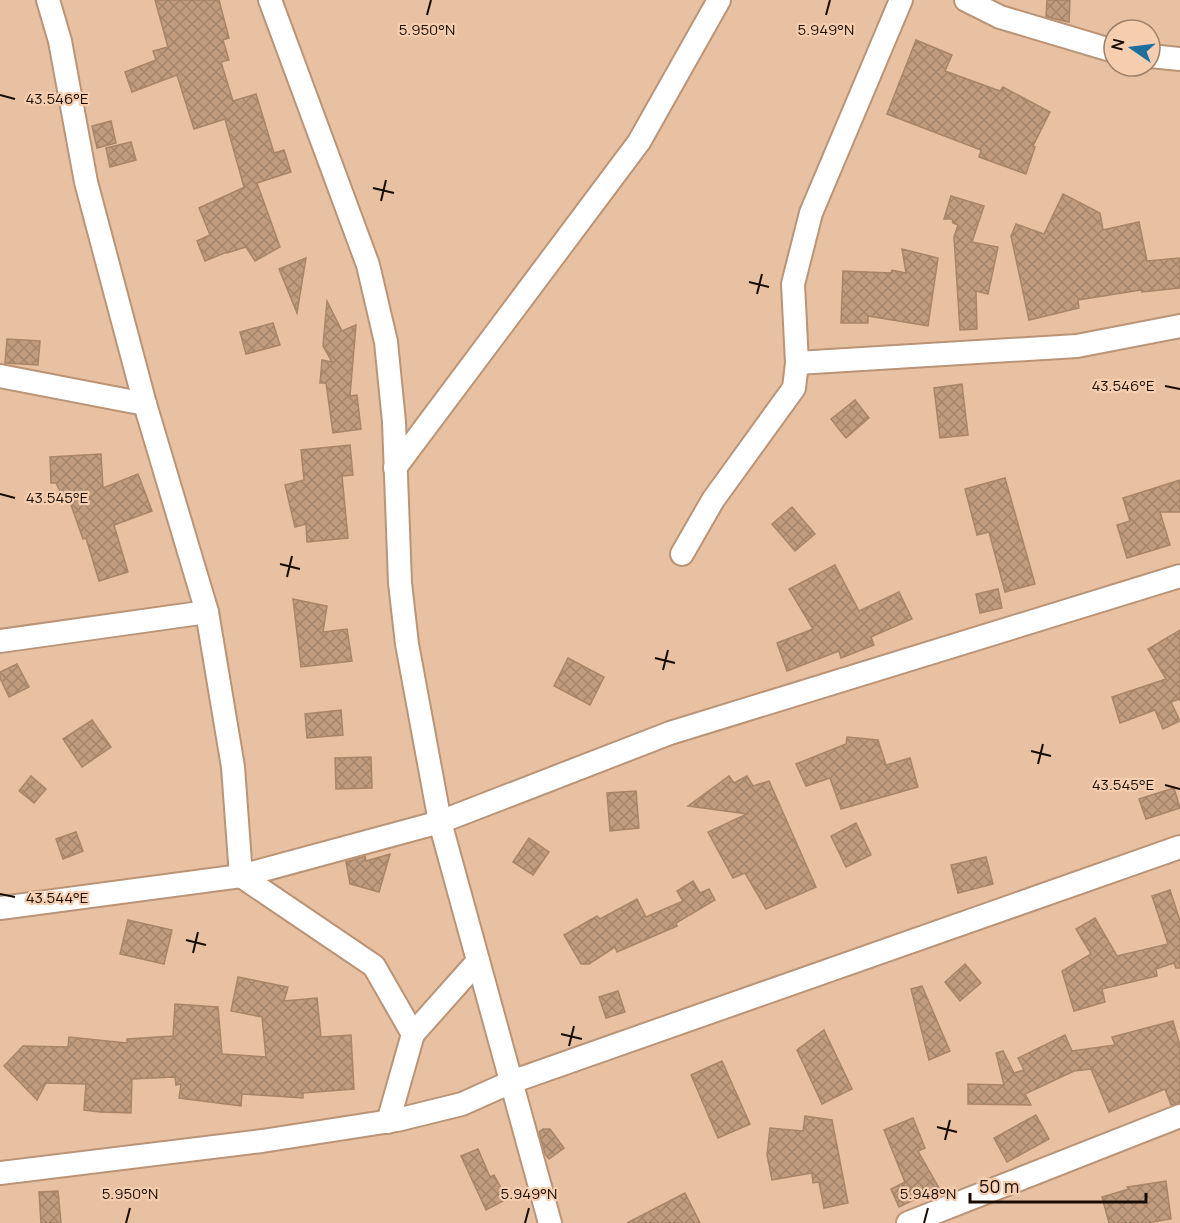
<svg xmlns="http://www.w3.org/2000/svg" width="1180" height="1223" viewBox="0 0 1180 1223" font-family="Manrope,sans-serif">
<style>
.building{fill:url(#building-cross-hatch);stroke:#a98568;stroke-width:1.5}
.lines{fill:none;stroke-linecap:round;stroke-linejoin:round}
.minor-casing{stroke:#ba9477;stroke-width:26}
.minor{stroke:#fff;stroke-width:22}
.ticks{fill:none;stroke:#180b02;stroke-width:2}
.ticks-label{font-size:15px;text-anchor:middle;fill:#180b02;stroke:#f5ceaf;stroke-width:4.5;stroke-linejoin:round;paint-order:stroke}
</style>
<defs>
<pattern id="building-cross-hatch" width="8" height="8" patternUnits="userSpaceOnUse" patternTransform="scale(1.5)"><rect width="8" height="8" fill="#c09b7d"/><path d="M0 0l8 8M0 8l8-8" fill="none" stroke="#a4846a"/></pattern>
</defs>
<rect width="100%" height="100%" fill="#e8c1a2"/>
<g class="building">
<path d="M155,0H219L229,38L223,40L229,60L221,62L233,101L256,94L274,153L284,150L291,172L257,183L280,247L255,261L246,247L227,253V252L205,261L197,241L210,235L199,208L247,186L244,187L225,119L194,129L177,75L132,92L125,72L156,60L153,51L168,47Z"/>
<path d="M1047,0H1070L1069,22L1046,17Z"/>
<path d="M916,40L952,55L945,71L1000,91L1003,87L1050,112L1033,146L1035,147L1026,174L979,157L981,150L887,114Z"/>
<path d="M111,121L116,143L97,148L92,126Z"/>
<path d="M131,142L136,160L110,167L106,148Z"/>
<path d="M1063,194L1100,213L1103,230L1139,222L1147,261L1180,258V288L1142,292L1141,290L1078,300L1079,308L1029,320L1011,236L1016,224L1044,234Z"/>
<path d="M951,196L984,206L972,242L998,247L988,294L976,291L977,329L960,330L954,237L958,225L953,223L952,219H944Z"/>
<path d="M902,249L938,258L928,326L868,316V323H841L843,271L891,273L892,270L906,273Z"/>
<path d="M306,258L297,313L279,269Z"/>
<path d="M327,301L342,331L356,325L350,396L357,395L361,429L333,433L326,383H320L322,360L332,362L323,346Z"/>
<path d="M273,323L280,345L246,354L240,332Z"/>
<path d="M7,339L40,341L38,365L5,363Z"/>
<path d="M962,384L968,435L940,438L934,388Z"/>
<path d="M855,400L869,418L846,438L831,419Z"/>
<path d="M350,445L353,475L342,476L348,538L307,542L306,524L295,527L285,485L304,480L301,450Z"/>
<path d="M101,454L103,488L138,474L152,511L114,525L128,572L99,581L86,538L83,539L70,502L66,504L56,483H51L50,457Z"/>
<path d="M1005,478L1035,584L1005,592L989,532L977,535L965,489Z"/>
<path d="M1180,480V512H1160L1170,545L1127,558L1117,525L1130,521L1123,498Z"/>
<path d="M792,507L815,534L795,551L772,524Z"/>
<path d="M835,565L859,611L899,592L912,619L871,637L874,645L841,658L839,651L787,671L777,643L813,629L789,589Z"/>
<path d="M998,589L1002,608L980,613L976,594Z"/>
<path d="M293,599L327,606L323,632L347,629L352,661L301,667Z"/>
<path d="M1180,630V701L1179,699L1171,702L1180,721L1163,729L1155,710L1120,723L1112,697L1166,679L1148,649Z"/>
<path d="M568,658L604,677L590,705L554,686Z"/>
<path d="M17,664L29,687L9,697L0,678V672Z"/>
<path d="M341,710L343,735L307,738L305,714Z"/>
<path d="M92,720L111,747L82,767L63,739Z"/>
<path d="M847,737L878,740L886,765L910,758L918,787L841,809L830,778L806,786L796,764L846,744Z"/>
<path d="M371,757L372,788L336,789L335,758Z"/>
<path d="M31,776L46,789L34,803L19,791Z"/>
<path d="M729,776L734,783L747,776L753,786L769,781L816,887L766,909L745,873L733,878L708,832L747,814L688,806Z"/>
<path d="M1174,788L1180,808L1146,819L1139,799Z"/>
<path d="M636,791L639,828L610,831L607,793Z"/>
<path d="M856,823L871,855L846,867L831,836Z"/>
<path d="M76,832L83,851L63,859L56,839Z"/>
<path d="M529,838L549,852L533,875L513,862Z"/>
<path d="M390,854L379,892L350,884L346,862L365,856L366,861Z"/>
<path d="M986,857L993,884L958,893L951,865Z"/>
<path d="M693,881L700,893L709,889L715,900L676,923L677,926L617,952L615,947L589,964H581L564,935L597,916L600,919L637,899L646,917L683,901L677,891Z"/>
<path d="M1170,890L1180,921V968H1176L1174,963L1156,969L1157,976L1102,989L1105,1002L1074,1011L1062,971L1091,954L1076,929L1095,918L1117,956L1168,944L1152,896Z"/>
<path d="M128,920L172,930L164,964L120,954Z"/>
<path d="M965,964L981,983L960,1001L945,982Z"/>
<path d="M238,977L288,987L284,1001L317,998L321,1037L351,1035L354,1089L303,1093V1098L242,1094L241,1106L179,1098L181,1084L176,1085L175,1077L132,1079L131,1113L100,1112L84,1110L86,1084L46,1083L37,1100L4,1066L23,1046L68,1047L69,1037L127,1043V1039L173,1036L175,1004L218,1007L222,1054L266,1057L262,1017L231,1011Z"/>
<path d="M922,986L950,1051L929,1060L911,989Z"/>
<path d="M618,991L625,1012L606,1018L599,997Z"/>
<path d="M1173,1021L1180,1046V1103L1171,1105L1165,1089L1109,1112L1091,1069L1074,1071L1025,1094L1031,1105L968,1104V1084L1004,1085L996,1053L1003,1051L1014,1073L1024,1070L1018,1058L1065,1035L1072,1051L1115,1045L1112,1037Z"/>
<path d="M824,1030L852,1089L822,1104L797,1050Z"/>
<path d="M722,1061L750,1124L718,1138L691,1075Z"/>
<path d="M1036,1115L1049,1139L1007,1162L994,1138Z"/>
<path d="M805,1116L832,1120L848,1203L824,1208L819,1182L813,1183L812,1173L772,1180L767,1155L770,1128L803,1131Z"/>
<path d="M913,1118L925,1148L918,1151L939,1188L899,1207L891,1189L905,1182L884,1130Z"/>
<path d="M543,1129H550L564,1148L549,1159L545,1154L539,1132Z"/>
<path d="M478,1149L490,1177L494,1175L507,1199L486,1210L461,1156Z"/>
<path d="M1166,1181L1171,1219L1147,1223H1109L1102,1197L1129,1189L1127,1187Z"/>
<path d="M58,1191L61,1223H41L39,1192Z"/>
<path d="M685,1193L700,1223H627Z"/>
</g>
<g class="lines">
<g class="minor-casing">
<g id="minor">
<path d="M48,0L60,41L86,182L145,404L207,612L233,767L241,876L374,966L413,1034L388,1122"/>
<path d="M270,0L368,265L386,342L394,422L400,583L407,644L440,822L550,1223"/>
<path d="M966,0L1000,17L1114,51"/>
<path d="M1150,56L1180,59"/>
<path d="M797,363L1077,346L1180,326"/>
<path d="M0,376L145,404"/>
<path d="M395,468L639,142L719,0"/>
<path d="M682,554L713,500L794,388L797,363L793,284L811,213L901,0"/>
<path d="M0,641L207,612"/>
<path d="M0,908L241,876L440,822L670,733L1180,576"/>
<path d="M413,1034L478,961"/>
<path d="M0,1173L262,1141L397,1120L462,1104L511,1082L1180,847"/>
<path d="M908,1223L1180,1116"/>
</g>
</g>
<use href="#minor" class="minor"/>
</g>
<path class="ticks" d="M427,15L431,0M826,15L830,0M0,95L15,99M373,188L394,193M381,201L386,180M749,282L769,287M757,294L762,274M1165,386L1180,389M0,494L15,498M280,564L300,569M287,577L292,556M655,658L675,663M663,670L668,650M1031,751L1051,756M1038,764L1043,744M1165,785L1180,789M0,894L15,897M186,940L206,945M193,953L198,932M561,1034L582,1039M569,1046L574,1026M937,1127L957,1132M945,1140L950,1120M126,1223L130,1208M525,1223L529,1208M924,1223L928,1208"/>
<g class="ticks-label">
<text x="427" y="35">5.950°N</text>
<text x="826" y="35">5.949°N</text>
<text x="57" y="104">43.546°E</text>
<text x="1123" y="391">43.546°E</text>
<text x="57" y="503">43.545°E</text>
<text x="1123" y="790">43.545°E</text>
<text x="57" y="903">43.544°E</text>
<text x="130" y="1199">5.950°N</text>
<text x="529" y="1199">5.949°N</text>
<text x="928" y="1199">5.948°N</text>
</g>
<g transform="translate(1132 48) rotate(284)"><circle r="28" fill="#f5ceaf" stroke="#9d806a" stroke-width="1.5"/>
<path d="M0-4.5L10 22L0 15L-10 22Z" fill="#1d6fa0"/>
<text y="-9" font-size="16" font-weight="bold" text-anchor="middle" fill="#180b02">N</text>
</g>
<path d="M970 1193v9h176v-9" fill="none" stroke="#180b02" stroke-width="3"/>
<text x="979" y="1193" font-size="18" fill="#180b02" stroke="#f5ceaf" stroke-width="4.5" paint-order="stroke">50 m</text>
</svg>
